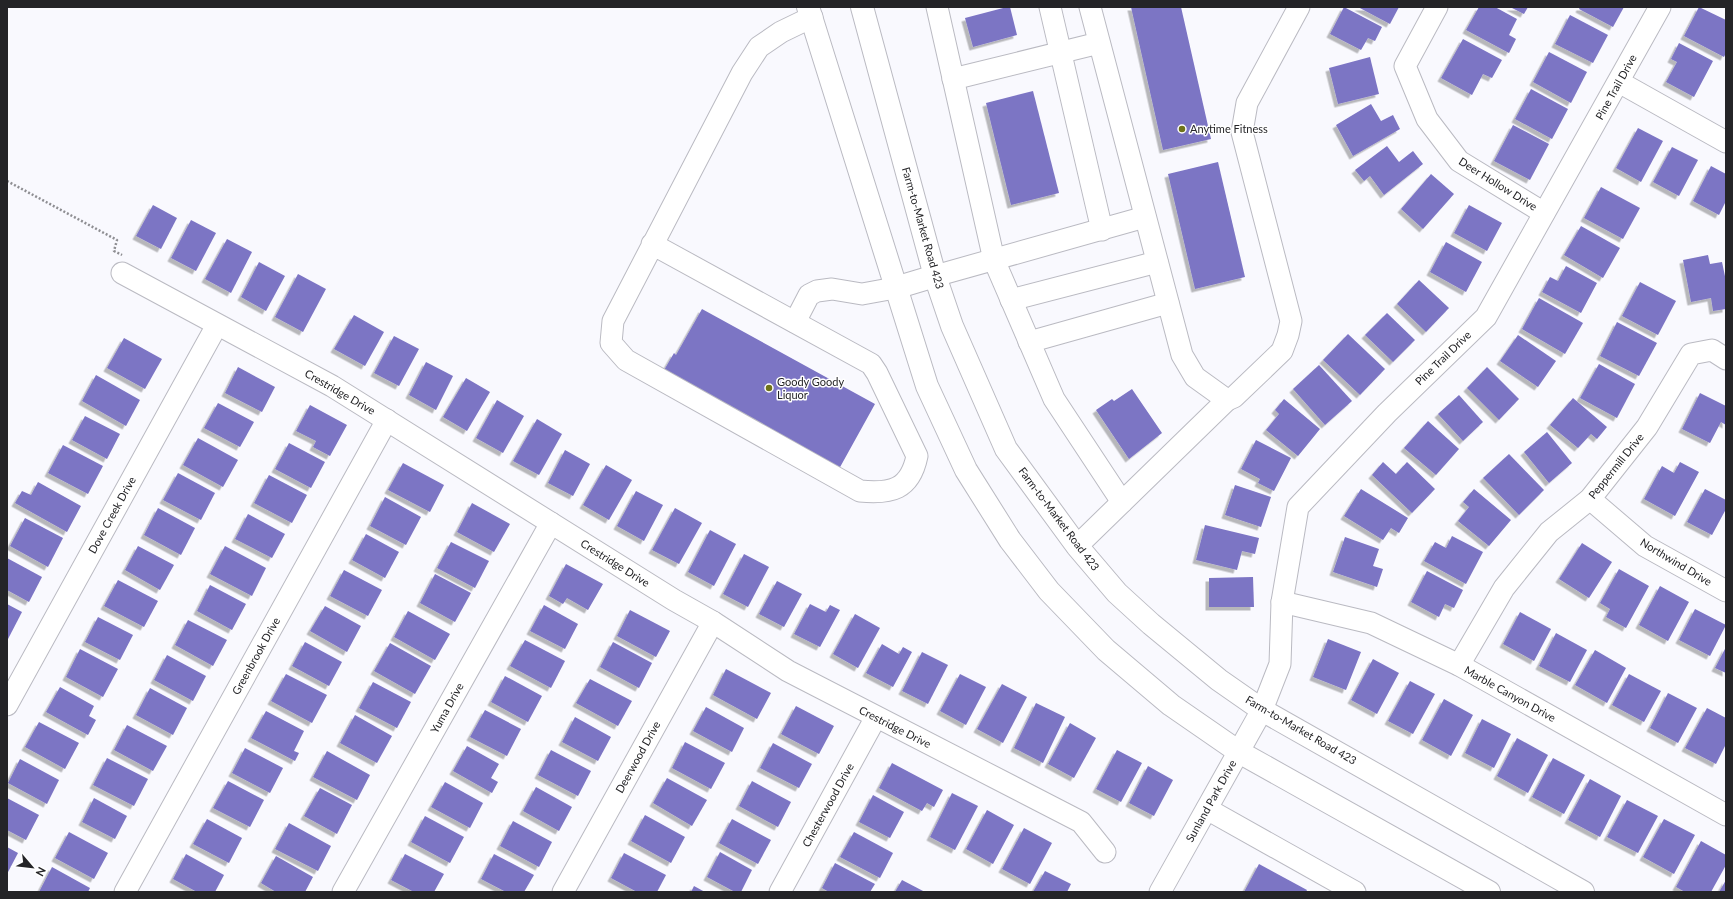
<svg xmlns="http://www.w3.org/2000/svg" width="1733" height="899" viewBox="0 0 1733 899" font-family="Lato,sans-serif">
<style>
.building{fill:#7c74c4;filter:url(#shadow)}
.lines{fill:none;stroke-linecap:round;stroke-linejoin:round}
.minor-casing{stroke:#babac2;stroke-width:23}
.major-casing{stroke:#babac2;stroke-width:24}
.path{stroke:#8e8e92;stroke-width:2.5;stroke-dasharray:2 2;stroke-linecap:butt}
.minor{stroke:#fff;stroke-width:21}
.major{stroke:#fff;stroke-width:22}
.poi-dot{fill:#6f7319;stroke:#fff;stroke-width:1.5}
.labels{text-anchor:middle;stroke-width:3;stroke-linejoin:round;paint-order:stroke}
.street-label{font-size:11px;fill:#242427;stroke:#fff}
.poi-label{font-size:11px;fill:#242427;stroke:#fff;text-anchor:start}
</style>
<defs>
<filter id="shadow"><feDropShadow dx="-3.5" dy="3.5" stdDeviation="0" flood-color="#0004"/></filter>
</defs>
<rect width="100%" height="100%" fill="#f9f9fe"/>
<g class="building">
<path d="M1007,7H1010L1017,35L973,47L965,18Z"/>
<path d="M1131,7H1181L1211,139L1163,150Z"/>
<path d="M1344,7L1382,27L1375,41L1368,38L1361,50L1330,34Z"/>
<path d="M1358,7H1399L1390,24Z"/>
<path d="M1479,7H1495L1517,19L1509,35L1516,39L1509,53L1466,30Z"/>
<path d="M1510,7H1528L1524,14Z"/>
<path d="M1580,7H1624L1613,27L1579,9Z"/>
<path d="M1699,7L1726,20V53L1724,57L1684,36Z"/>
<path d="M1570,15L1608,35L1593,63L1555,44Z"/>
<path d="M1463,39L1502,60L1492,78L1483,74L1472,95L1441,78Z"/>
<path d="M1679,43L1713,61L1694,97L1666,82L1677,62L1671,59Z"/>
<path d="M1549,52L1587,72L1571,103L1533,82Z"/>
<path d="M1370,57L1379,94L1338,104L1329,68Z"/>
<path d="M1531,89L1568,109L1552,139L1515,119Z"/>
<path d="M1033,91L1059,193L1011,205L986,103Z"/>
<path d="M1371,104L1381,121L1393,115L1400,129L1353,156L1336,125Z"/>
<path d="M1513,125L1549,144L1530,180L1494,161Z"/>
<path d="M1638,128L1663,141L1641,182L1616,168Z"/>
<path d="M1387,146L1399,162L1413,151L1423,164L1384,195L1370,176L1364,181L1355,170Z"/>
<path d="M1672,147L1698,160L1679,196L1653,182Z"/>
<path d="M1218,162L1245,277L1195,289L1168,174Z"/>
<path d="M1711,166L1726,174V201L1719,215L1693,201Z"/>
<path d="M1431,174L1454,194L1423,229L1401,209Z"/>
<path d="M1601,187L1640,208L1623,239L1584,218Z"/>
<path d="M153,205L177,218L161,249L136,236Z"/>
<path d="M1469,205L1502,223L1487,251L1454,233Z"/>
<path d="M191,220L216,233L196,271L171,258Z"/>
<path d="M1581,226L1620,248L1603,278L1564,255Z"/>
<path d="M227,239L252,252L231,293L205,279Z"/>
<path d="M1446,242L1482,262L1466,292L1430,272Z"/>
<path d="M1708,255L1710,264L1722,262L1726,281V309L1713,311L1711,298L1691,302L1683,260Z"/>
<path d="M259,262L285,276L266,311L241,297Z"/>
<path d="M1566,266L1597,283L1581,313L1542,292L1550,277L1558,281Z"/>
<path d="M298,274L326,289L303,332L275,317Z"/>
<path d="M1419,280L1449,308L1426,332L1397,304Z"/>
<path d="M1640,282L1676,301L1658,335L1622,316Z"/>
<path d="M1539,298L1583,323L1565,354L1522,329Z"/>
<path d="M702,309L875,404L839,469L663,372L674,353L676,355Z"/>
<path d="M1387,313L1415,340L1393,362L1365,335Z"/>
<path d="M354,315L384,332L365,366L334,349Z"/>
<path d="M1617,322L1657,343L1639,376L1600,356Z"/>
<path d="M1348,334L1385,369L1360,395L1323,360Z"/>
<path d="M1518,335L1556,361L1538,387L1500,361Z"/>
<path d="M394,336L419,349L399,386L374,373Z"/>
<path d="M124,338L162,359L145,389L107,368Z"/>
<path d="M426,362L453,376L436,410L409,395Z"/>
<path d="M1599,364L1635,384L1617,418L1580,398Z"/>
<path d="M1319,365L1352,401L1325,425L1293,389Z"/>
<path d="M238,367L275,387L262,412L225,393Z"/>
<path d="M1487,367L1519,399L1499,420L1467,388Z"/>
<path d="M96,375L140,400L126,426L82,401Z"/>
<path d="M466,378L490,392L467,431L443,417Z"/>
<path d="M1132,389L1162,433L1129,459L1096,410L1112,399L1114,401Z"/>
<path d="M1700,393L1726,406V425L1721,422L1710,443L1682,429Z"/>
<path d="M1459,395L1483,422L1463,441L1438,414Z"/>
<path d="M1573,398L1607,427L1597,439L1591,434L1578,448L1550,425Z"/>
<path d="M1284,399L1320,429L1298,456L1266,430L1279,414L1275,410Z"/>
<path d="M497,400L524,416L503,453L476,438Z"/>
<path d="M218,403L254,422L240,447L204,428Z"/>
<path d="M310,405L347,425L330,456L313,447L316,441L296,431Z"/>
<path d="M85,416L120,434L107,459L72,440Z"/>
<path d="M537,419L562,434L539,475L513,461Z"/>
<path d="M1428,421L1459,449L1436,475L1404,448Z"/>
<path d="M1547,432L1572,463L1549,483L1524,452Z"/>
<path d="M198,438L238,460L223,487L183,465Z"/>
<path d="M1256,440L1291,458L1274,491L1258,483L1260,479L1241,469Z"/>
<path d="M289,443L325,462L311,488L275,469Z"/>
<path d="M63,445L103,466L88,494L48,473Z"/>
<path d="M565,450L590,464L573,496L548,483Z"/>
<path d="M1509,454L1544,490L1519,515L1483,478Z"/>
<path d="M1383,462L1396,474L1407,462L1435,489L1412,513L1372,475Z"/>
<path d="M1680,462L1699,472L1675,516L1644,499L1662,466L1674,473Z"/>
<path d="M403,463L444,485L430,512L388,490Z"/>
<path d="M606,465L632,480L609,520L583,505Z"/>
<path d="M178,473L215,493L201,520L163,500Z"/>
<path d="M269,475L307,495L292,523L254,503Z"/>
<path d="M38,482L81,506L67,532L15,503L22,491L31,495Z"/>
<path d="M1235,485L1271,497L1261,527L1225,515Z"/>
<path d="M1361,489L1408,518L1399,533L1391,528L1383,540L1344,516Z"/>
<path d="M1474,489L1511,520L1489,546L1458,521L1469,507L1463,502Z"/>
<path d="M1705,489L1726,500V509L1712,535L1687,522Z"/>
<path d="M636,491L663,505L644,541L617,526Z"/>
<path d="M385,497L421,517L406,545L370,526Z"/>
<path d="M472,503L510,524L494,552L457,532Z"/>
<path d="M158,508L195,528L181,555L144,535Z"/>
<path d="M675,508L702,523L679,564L652,550Z"/>
<path d="M248,514L285,534L272,558L235,539Z"/>
<path d="M25,518L63,538L48,567L10,546Z"/>
<path d="M1205,525L1259,538L1255,554L1242,551L1237,570L1196,560Z"/>
<path d="M710,530L736,544L714,586L688,572Z"/>
<path d="M366,534L399,552L385,578L352,560Z"/>
<path d="M1452,536L1483,552L1466,584L1424,561L1435,542L1446,548Z"/>
<path d="M1345,537L1379,549L1373,566L1383,569L1377,587L1333,572Z"/>
<path d="M451,542L489,561L475,588L437,568Z"/>
<path d="M1582,543L1612,562L1589,598L1559,579Z"/>
<path d="M138,546L174,565L160,590L125,570Z"/>
<path d="M225,546L266,568L252,596L210,574Z"/>
<path d="M744,554L769,567L748,607L723,594Z"/>
<path d="M7,558L42,577L29,602L7,590Z"/>
<path d="M566,564L603,584L588,610L567,598L563,604L549,596Z"/>
<path d="M1619,569L1649,586L1626,628L1606,617L1610,609L1600,603Z"/>
<path d="M344,570L382,590L368,616L330,596Z"/>
<path d="M1427,571L1463,590L1454,608L1445,604L1439,617L1411,602Z"/>
<path d="M435,574L471,593L455,622L420,603Z"/>
<path d="M1253,577L1254,607H1209V578Z"/>
<path d="M118,580L158,601L144,627L104,606Z"/>
<path d="M777,581L802,594L784,627L759,614Z"/>
<path d="M210,585L246,604L232,630L197,611Z"/>
<path d="M1660,586L1689,602L1668,641L1639,625Z"/>
<path d="M7,604L22,612L7,641Z"/>
<path d="M810,604L826,612L830,605L840,610L820,647L794,634Z"/>
<path d="M544,605L578,624L565,649L530,631Z"/>
<path d="M325,606L361,626L347,652L310,631Z"/>
<path d="M1695,609L1726,625L1710,656L1679,640Z"/>
<path d="M630,610L670,631L656,657L617,636Z"/>
<path d="M408,611L450,634L435,660L394,637Z"/>
<path d="M1520,612L1551,629L1534,661L1503,644Z"/>
<path d="M855,614L880,628L858,668L833,654Z"/>
<path d="M98,617L133,635L120,660L85,642Z"/>
<path d="M188,620L227,640L213,666L175,645Z"/>
<path d="M1556,633L1587,650L1570,682L1539,666Z"/>
<path d="M1328,639L1361,652L1346,690L1313,677Z"/>
<path d="M525,640L565,661L551,688L510,666Z"/>
<path d="M305,642L342,662L329,686L292,666Z"/>
<path d="M613,642L652,663L639,688L600,667Z"/>
<path d="M390,643L431,666L415,694L374,671Z"/>
<path d="M882,644L899,654L903,647L912,652L893,687L866,673Z"/>
<path d="M1726,647V673L1715,668Z"/>
<path d="M80,649L118,669L103,697L66,677Z"/>
<path d="M1595,650L1626,668L1607,703L1575,685Z"/>
<path d="M922,652L948,665L928,704L902,691Z"/>
<path d="M167,655L206,676L193,701L154,680Z"/>
<path d="M1373,659L1399,673L1377,714L1351,700Z"/>
<path d="M726,669L771,693L757,719L713,695Z"/>
<path d="M286,674L327,695L312,723L271,701Z"/>
<path d="M960,674L986,687L966,725L940,711Z"/>
<path d="M1629,674L1661,691L1644,722L1612,705Z"/>
<path d="M505,676L542,696L528,722L491,702Z"/>
<path d="M590,679L632,701L618,726L576,703Z"/>
<path d="M1410,681L1435,694L1413,734L1388,721Z"/>
<path d="M373,682L411,702L397,728L359,708Z"/>
<path d="M1002,684L1027,697L1003,743L977,729Z"/>
<path d="M60,687L94,706L89,716L96,720L88,735L46,712Z"/>
<path d="M150,688L187,708L173,735L136,715Z"/>
<path d="M1668,693L1697,708L1678,743L1650,728Z"/>
<path d="M1444,699L1473,715L1451,756L1422,740Z"/>
<path d="M1036,703L1065,717L1043,763L1014,748Z"/>
<path d="M796,706L834,726L819,754L781,734Z"/>
<path d="M706,707L744,728L732,752L693,731Z"/>
<path d="M1707,708L1726,718V744L1716,764L1685,748Z"/>
<path d="M485,710L521,729L507,756L470,737Z"/>
<path d="M266,711L304,731L294,751L299,753L295,761L251,738Z"/>
<path d="M355,715L392,736L377,763L340,743Z"/>
<path d="M575,717L611,737L598,761L562,742Z"/>
<path d="M1482,719L1511,734L1494,768L1465,753Z"/>
<path d="M39,722L79,743L65,769L25,747Z"/>
<path d="M1070,723L1096,738L1074,778L1048,764Z"/>
<path d="M127,725L167,746L153,771L114,750Z"/>
<path d="M1517,738L1548,755L1528,793L1497,776Z"/>
<path d="M685,742L725,763L711,789L672,768Z"/>
<path d="M773,743L812,764L799,788L760,768Z"/>
<path d="M467,746L499,764L491,778L498,782L492,793L453,771Z"/>
<path d="M245,748L283,768L270,793L232,773Z"/>
<path d="M551,750L591,771L578,796L538,775Z"/>
<path d="M1117,750L1142,763L1121,802L1096,789Z"/>
<path d="M327,751L370,775L357,800L313,777Z"/>
<path d="M107,758L148,779L134,806L93,785Z"/>
<path d="M1553,758L1585,775L1564,814L1532,797Z"/>
<path d="M20,759L59,780L47,804L8,783Z"/>
<path d="M892,763L943,790L934,807L927,803L922,811L879,788Z"/>
<path d="M1148,766L1173,780L1154,816L1129,803Z"/>
<path d="M667,778L707,800L692,826L653,803Z"/>
<path d="M1590,779L1621,796L1600,837L1568,820Z"/>
<path d="M228,781L264,800L250,827L213,808Z"/>
<path d="M752,781L791,802L778,827L739,806Z"/>
<path d="M445,782L483,803L470,828L431,807Z"/>
<path d="M536,787L572,807L559,831L523,811Z"/>
<path d="M320,788L352,805L337,834L304,816Z"/>
<path d="M952,793L978,806L955,850L930,837Z"/>
<path d="M873,795L904,812L890,838L859,822Z"/>
<path d="M7,798L39,815L26,840L7,830Z"/>
<path d="M94,798L127,816L115,839L82,822Z"/>
<path d="M1627,800L1658,816L1638,853L1607,837Z"/>
<path d="M987,810L1014,825L993,864L966,849Z"/>
<path d="M645,815L685,837L671,863L631,841Z"/>
<path d="M425,816L464,837L450,863L411,842Z"/>
<path d="M207,819L242,838L229,863L193,844Z"/>
<path d="M732,819L771,840L758,864L719,843Z"/>
<path d="M1664,819L1695,835L1674,874L1643,857Z"/>
<path d="M513,821L552,842L539,867L500,846Z"/>
<path d="M289,823L331,846L318,871L275,849Z"/>
<path d="M1024,828L1052,843L1030,884L1002,869Z"/>
<path d="M69,832L108,853L94,879L55,858Z"/>
<path d="M854,832L893,853L880,878L840,857Z"/>
<path d="M1701,841L1726,855V865L1711,892H1685L1676,887Z"/>
<path d="M7,847L18,853L7,874Z"/>
<path d="M720,852L752,870L741,892H735L707,877Z"/>
<path d="M624,853L666,875L657,892H637L611,878Z"/>
<path d="M186,854L224,875L215,892H197L173,879Z"/>
<path d="M405,854L444,874L434,892H414L391,880Z"/>
<path d="M494,854L534,875L524,892H506L481,879Z"/>
<path d="M276,856L313,877L305,892H276L261,883Z"/>
<path d="M835,863L875,884L870,892H829L822,888Z"/>
<path d="M1259,864L1307,890L1306,892H1244Z"/>
<path d="M52,867L90,888L88,892H39Z"/>
<path d="M1045,871L1071,884L1067,892H1033Z"/>
<path d="M902,880L925,892H895Z"/>
<path d="M1726,880V892H1719Z"/>
<path d="M694,886L705,892H691Z"/>
</g>
<g class="lines">
<g class="minor-casing">
<g id="minor">
<path d="M937,7L994,260L1054,399L1122,502"/>
<path d="M1050,7L1102,230"/>
<path d="M1090,7L1182,355L1195,377L1227,400L1234,397L1282,351L1288,335L1291,321L1242,132L1247,103L1299,7"/>
<path d="M1437,7L1405,66L1427,119L1459,161L1544,213"/>
<path d="M953,79L1099,43"/>
<path d="M1619,82L1726,142"/>
<path d="M652,244L871,364L877,373L917,456C910,490 891,494 860,491L626,360L611,343L613,321L742,73L759,47L781,32L812,17"/>
<path d="M122,273L332,386L674,600L713,622L788,671L1081,822L1105,852"/>
<path d="M935,276L1145,217"/>
<path d="M1011,300L1157,262"/>
<path d="M795,322L809,295L817,291L832,289L862,294L895,288"/>
<path d="M1029,342L1168,303"/>
<path d="M1590,499L1645,546L1726,591"/>
<path d="M1077,546L1227,400"/>
<path d="M1282,602L1371,623L1459,665L1726,815"/>
<path d="M1459,665L1504,588L1549,532L1590,499L1647,427L1691,354L1712,350L1726,359"/>
<path d="M7,705L217,325"/>
<path d="M1207,809L1355,892"/>
<path d="M125,892L387,420"/>
<path d="M343,892L551,523"/>
<path d="M563,892L713,622"/>
<path d="M780,892L876,717"/>
<path d="M1160,892L1262,710L1280,664L1282,602L1298,507L1387,413L1486,317L1660,7"/>
</g>
</g>
<g class="major-casing">
<g id="major">
<path d="M808,7L927,386L966,470L1010,540L1049,591L1106,650L1171,705L1239,752L1489,892"/>
<path d="M862,7L935,276L952,326L1006,449L1077,546L1117,593L1151,624L1219,680L1262,710L1583,892"/>
<path d="M895,288L935,276"/>
</g>
</g>
<path class="path" d="M7,181L117,240L114,251L122,255"/>
<use href="#minor" class="minor"/>
<use href="#major" class="major"/>
</g>
<g class="poi-dot">
<circle cx="1182" cy="129" r="4"/>
<circle cx="769" cy="388" r="4"/>
</g>
<g class="labels">
<g class="street-label">
<text transform="translate(1616 87) rotate(-61)" y="4">Pine Trail Drive</text>
<text transform="translate(1498 184) rotate(32)" y="4">Deer Hollow Drive</text>
<text transform="translate(923 228) rotate(74)" y="4">Farm-to-Market Road 423</text>
<text transform="translate(1443 358) rotate(-44)" y="4">Pine Trail Drive</text>
<text transform="translate(340 392) rotate(30)" y="4">Crestridge Drive</text>
<text transform="translate(1616 466) rotate(-51)" y="4">Peppermill Drive</text>
<text transform="translate(112 515) rotate(-61)" y="4">Dove Creek Drive</text>
<text transform="translate(1059 519) rotate(53)" y="4">Farm-to-Market Road 423</text>
<text transform="translate(1676 562) rotate(31)" y="4">Northwind Drive</text>
<text transform="translate(615 563) rotate(32)" y="4">Crestridge Drive</text>
<text transform="translate(256 656) rotate(-61)" y="4">Greenbrook Drive</text>
<text transform="translate(1510 694) rotate(29)" y="4">Marble Canyon Drive</text>
<text transform="translate(447 708) rotate(-61)" y="4">Yuma Drive</text>
<text transform="translate(895 727) rotate(27)" y="4">Crestridge Drive</text>
<text transform="translate(1301 730) rotate(30)" y="4">Farm-to-Market Road 423</text>
<text transform="translate(638 757) rotate(-61)" y="4">Deerwood Drive</text>
<text transform="translate(1211 801) rotate(-61)" y="4">Sunland Park Drive</text>
<text transform="translate(828 805) rotate(-61)" y="4">Chesterwood Drive</text>
</g>
<g class="poi-label">
<text x="1190" y="133">Anytime Fitness</text>
<text x="777" y="386">Goody Goody<tspan x="777" dy="13">Liquor</tspan></text>
</g>
</g>
<rect width="1733" height="899" fill="none" stroke="#242427" stroke-width="16"/>
<g transform="translate(32 867) rotate(118)" stroke="#ffffff" stroke-width="3" paint-order="stroke">
<path d="M0-3L7 15L0 10L-7 15Z" fill="#242427"/>
<text y="-6" font-size="11" font-weight="bold" text-anchor="middle" fill="#242427">N</text>
</g>
</svg>
